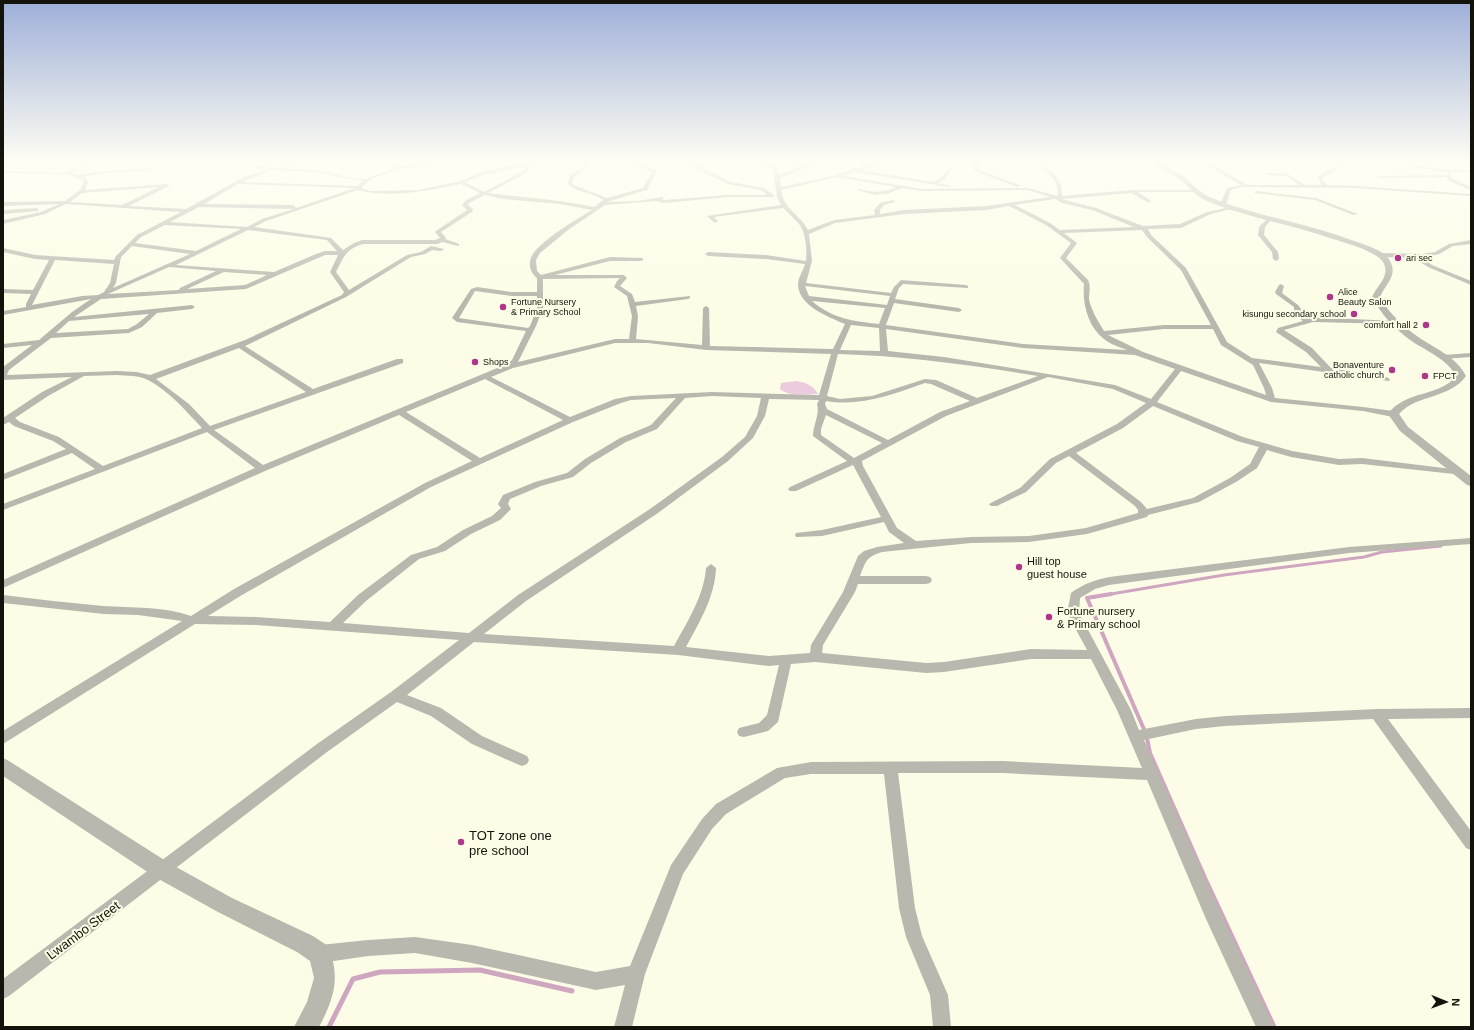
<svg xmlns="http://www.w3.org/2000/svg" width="1474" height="1030" viewBox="0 0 1474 1030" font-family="Arial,sans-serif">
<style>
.green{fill:#eccbde}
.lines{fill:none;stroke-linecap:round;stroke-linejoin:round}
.stream-far2{stroke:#cfa6bf;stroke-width:3}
.stream-far1{stroke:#cfa6bf;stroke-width:4}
.stream{stroke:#cfa6bf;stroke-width:5}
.minor{fill:#b8b8ae;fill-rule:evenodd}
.tertiary{fill:#b8b8ae;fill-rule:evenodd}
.poi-dot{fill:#af368a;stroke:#fdfde7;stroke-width:1.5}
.labels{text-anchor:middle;stroke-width:4;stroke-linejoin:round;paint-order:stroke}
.far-poi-label{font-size:9px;fill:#13130b;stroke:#fdfde7;text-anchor:start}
.poi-label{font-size:11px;fill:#13130b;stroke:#fdfde7;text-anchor:start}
.near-poi-label{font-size:13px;fill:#13130b;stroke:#fdfde7;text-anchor:start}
.near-street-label{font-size:13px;fill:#13130b;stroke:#fdfde7}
</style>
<rect width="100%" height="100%" fill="#fdfde7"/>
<path class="green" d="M797,381C806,383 813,385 818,394C806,394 789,397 780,389L781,383Z"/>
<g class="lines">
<path class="stream-far2" d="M1105,595L1224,575L1364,557L1382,552L1441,546"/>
<path class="stream-far1" d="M1111,594L1087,598L1146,734L1150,753L1165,787"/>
<g class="stream">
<path d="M1164,786L1205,879L1274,1027"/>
<path d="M329,1027L353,979L380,972L480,970L572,991"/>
</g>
<g class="minor">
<path d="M20,160H25L3,168V166Z"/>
<path d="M93,160H98L71,173L77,175L105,171L150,169L152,170L105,173L82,177L86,178L88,182L85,190L167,184L169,186L129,206L186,209L244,177L266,170L258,169L234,160H239L260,167L316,170L356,179H366L394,168L386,160H390L398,167L458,160H468L398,169L371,179L361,188L370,191L418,190L461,181L479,173L507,166L559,160L557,161L527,166L529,169L527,173L488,193L560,201L595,207L603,200C593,192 578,194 568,184L570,175L583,167L585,160H589L587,168L574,177L572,184L607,198L643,188L652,172L624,160H629L656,170L655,175L647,190L607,202L638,201L662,197L664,198L662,199L664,200L728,195H767L761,190L728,184L687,164L686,160H690L691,162L731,182L764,188L775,196L773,197H728L664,203L656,201L605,205L568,230L540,253L536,260L537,271L541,275L610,257L643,258V260L641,261H610L555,275H624L627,278L620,286L632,294L635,302L690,296V298L688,299L636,306L638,316L636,339L702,345L703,308L706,306L709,308L710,346L833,349L845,324C829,317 798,306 798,284C798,278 803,271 805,264L766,259L708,256L705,254L708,252L766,255L806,261C807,249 806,233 799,224C794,218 788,213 783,208L714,217L718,221L715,223L707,216L781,205L777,197L773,169L751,160H756L777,167L779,175C795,169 813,158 830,160L810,166L780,178L781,187L833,176L865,165L846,160L870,164L888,160L860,170L933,182L940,178L950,168L952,169L944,180L938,183L951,186L949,187L855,172L843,176L922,189L1028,188L1058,196C1058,174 1046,177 1037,161L1017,160H1040C1049,175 1063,173 1062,196L1132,190H1194L1196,191L1194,192H1138L1151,201L1149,203L1131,193L1061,199L1096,208L1143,226L1180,224L1207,212L1231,207V209L1211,214L1181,228L1148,229L1151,235L1186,268L1227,342L1252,358L1321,367L1306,352L1276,332L1278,328L1303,321L1294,314V307L1276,294L1275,292L1279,285L1281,284L1284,286L1282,293L1298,305L1301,309V313L1306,317L1396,321L1397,322L1394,324L1313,322L1284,330L1312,348L1331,368L1386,377L1390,379L1389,381L1259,363L1272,388L1275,398L1363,407L1393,411L1397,414L1393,417L1363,411L1271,402L1181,371L1157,402L1243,437L1292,451L1339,459L1362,458L1460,470L1463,471L1465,473L1463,475L1362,464L1339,465L1291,457L1267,450L1257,468L1236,482L1199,502L1148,515L1147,517L1087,534L1029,542L971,543L882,552C866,557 866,561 860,576H926L930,577L932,580L930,583L926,584H858L855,592L823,645L822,653L926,663L944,662L1031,649L1087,650L1067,613L1071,593C1083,584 1095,580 1109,577L1349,547L1471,538V544L1349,553L1109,585L1095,589L1080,598L1079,613L1131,710L1139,730L1196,719L1225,716L1377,709L1471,708V718L1388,719L1471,831V850L1466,848L1373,719L1225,726L1196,729L1144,740L1218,907L1274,1027H1256L1206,919L1147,780L1003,773H898L915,908L922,936L948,995L951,1027H933L930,995L906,937L899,908L884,774H811L785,778L726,814L712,829L683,874L645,974L632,1027H614L625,985L596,990L472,963L415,953L368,956L320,963L314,960L311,954L314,948L320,945L368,940L415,937L472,945L596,972L630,966L671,865L702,819L716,804L777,768L811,762L1003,761L1142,768L1117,710L1091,659H1031L944,672L926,673L815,662L791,664L778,722L768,731L744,737L739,736L737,732L739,728L759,723L767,715L779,665L769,666L678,655L474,642L407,695L441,708L482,736L527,756L529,760L527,764L522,766L517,764L472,744L431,716L397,702L327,752L9,996L3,999V979L317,744L391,692L459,640L256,625L195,624L3,744V731L182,621L138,615L104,614L3,603V595C36,599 70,603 103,606C133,608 163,606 191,616L234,589L425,483L472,461L399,415L265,471L3,588V580L255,468L207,432L3,510V504L95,469L72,453L3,480V474L66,449L53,441L14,426L9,422L3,425V418L42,392L72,377L3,380V367L32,345L3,348V344L39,340L72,312L91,299L3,315V311L26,307V304L31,294L3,293V289L33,290L49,260L35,259L3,252V248L35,255L114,260L116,256L137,235L181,212L66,204L45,214L3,224V220L41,212L59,204L3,206V202L65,201L80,190L84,182L82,180L67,174L3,173V171L60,173L66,172ZM523,166L525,169L523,171L484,192L465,182L483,175ZM271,170L316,172L362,181L358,186L243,182ZM837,177L896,187C883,193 872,193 859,189L857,190L875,195L887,194L902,188L922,191L1028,190L1050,197L986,206L904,210L880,214V210L884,205L895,202L893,200L880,203L874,210L875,215L834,220L808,230C800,214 784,210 781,190ZM238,184H239L355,188L296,208L294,205L204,204ZM461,184L480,193L465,201L462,205L467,210L436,231L435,232L440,238L435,240H362L354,243L343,250L331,238L254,227L266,221L358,190C392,199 428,190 461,184ZM159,187L122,205L70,202L82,193ZM485,195L503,199L560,204L592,210C577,219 536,243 531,258C528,266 531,273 537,278V292H511L477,287L471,289L452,318L457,322L526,331L512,360L507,364L263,465L214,430L403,363V359H397L313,389L245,346L346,297L411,257L425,254L432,250L441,251L444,249L431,246L421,252L407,255L349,290L336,272C343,258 346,249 363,244H438L442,242L459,246V244L445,239L446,238L441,232L472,212L473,209L468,205L469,203ZM1055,199L1062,203L1092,210L1134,227L1060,230L1050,223L1015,205ZM1009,206L1046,225L1071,243L1060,258L1084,284C1082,303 1088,327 1104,339C1110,344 1119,347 1127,350L1023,344L886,325L894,303L959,312L962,310L959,308L895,299L899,288L903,284L968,288V286L966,285L901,280L894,287L891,293L806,283L812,261L809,234L835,223L904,214L986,210ZM199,207L294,209L262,219L247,227L170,222ZM165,225L241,229L196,251L135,243L141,237ZM248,230L327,240L337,251H325L316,254L274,272L176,265ZM1142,230L1147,237L1181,270L1211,325H1164L1104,331C1098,321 1091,310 1089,299C1089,292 1091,286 1088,280L1066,258L1077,243L1064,233ZM132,246L190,254L113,288L116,283L121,257ZM325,255H338L330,272L344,292L342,295L245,340L150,375L136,372L117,371L7,375L9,370L51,338L129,333L142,327L157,313L192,309L195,307L192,305L74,317L101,299L246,289ZM55,260L114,264L110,283L104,292L98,295L82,296L32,305ZM169,267L216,271L180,288L179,290L108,294ZM224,272L267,275L245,285L187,289ZM620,278L617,281L614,287L627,296L632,316L629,339H615L518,362L536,326L543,308V279ZM805,286L890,296L887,305L809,296ZM475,291L511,296H537V308L530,326L528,328L459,318ZM812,301L885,308L879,324C853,321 833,319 812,301ZM149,314L137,324L128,329L56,333L69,321ZM851,325L879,328L880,351L840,350ZM886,329L1023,348L1135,355L1175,369L1151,399L1115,385L944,357L888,351ZM1164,329H1213L1221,345L1253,365L1264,388L1266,395L1143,352L1108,335ZM615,343H648L706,350L831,354L819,395L712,392L631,396L615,399L570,417L491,377L513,368ZM239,348L306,392L210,426L189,404L156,379ZM838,354C906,356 971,365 1038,376L977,398L936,380L925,379L872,396L840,399L827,396ZM117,375C127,376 139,375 148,380C169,391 186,411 202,428L103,466L59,437L20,422L15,418L48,396L84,376ZM1048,377L1113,389L1146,403L1117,424L1050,459L1020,488L989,504L991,506H997L1026,492L1056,463L1069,456L1135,506L1138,510V513L1086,528L1029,536L971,537L916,541L897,528L863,466L862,461L946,416ZM485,379L563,420L480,458L406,412ZM925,383L931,384L970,401L940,412L888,440L827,409L825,404L826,401C861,407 893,394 925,383ZM712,396L761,398L757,416L745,437L722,457L650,509L518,595L469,633L343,623L366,601L419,559L445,551L471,534L500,520L511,509L508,504L510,499L541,486L573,477L591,463L626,442L657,429L685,398ZM676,398L651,425L620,438L585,459L567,473L535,482L503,495L498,504L501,508L492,516L463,530L437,547L411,555L358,595L330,622L256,617L208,616L242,595L431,487L573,422L621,403L631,400ZM769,399L819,400L817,404C820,415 813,425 813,436L847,461L790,487L788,489L790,491H796L853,465L881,517L822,530L796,533L795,535L796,537L822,536L884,522L889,532L904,543L877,547L864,551L858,556L843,592L811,645L810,653L769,656L686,647C699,623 715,597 716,568L711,564L706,568C704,596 687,622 674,646L484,634L526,601L658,513L728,461L753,438L765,416ZM1153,406L1237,441L1259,447L1250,464L1230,478L1193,498L1147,509L1141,502L1076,453L1123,428ZM826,415L882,443L854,458L821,435V429Z"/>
<path d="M304,160H310L284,167L282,166Z"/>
<path d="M966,160H971L981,164L978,169L1021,186L1017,187L974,171L973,169L976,165Z"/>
<path d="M1206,160H1210V163L1247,185H1299L1287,176L1266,175L1268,173L1288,174L1305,185H1321L1318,177L1343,160H1347L1335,171L1322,178L1326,185L1355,186L1471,194V196L1355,188L1242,187L1231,190L1226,205L1223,207L1220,205L1227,188L1241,185L1206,165Z"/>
<path d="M1363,160H1372L1449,170H1471V172H1451V178L1471,187V190L1447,180V177L1377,178L1379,176L1447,175V172Z"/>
<path d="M1256,191L1316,198L1358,214L1353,215L1315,200L1254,193Z"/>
<path d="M37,208L39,211L3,214V210Z"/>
<path d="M1269,217L1272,219L1265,227L1264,235L1278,252L1279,259L1276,261L1273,259L1272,252L1258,235L1259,227Z"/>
<path d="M1471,240V244L1453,246L1439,254L1422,258L1432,265L1471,281V285L1428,267L1414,258L1379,257L1376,255L1379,253L1422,254L1435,252L1449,244Z"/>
<path d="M1471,353V357L1443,359L1439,357L1443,355Z"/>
</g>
<g class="tertiary">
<path d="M1155,160H1161L1163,165C1169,169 1178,172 1184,177C1193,184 1198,192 1210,197C1252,215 1297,221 1340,236C1352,241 1382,248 1389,259C1399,275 1386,283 1380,297C1390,315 1404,327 1421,339C1437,349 1457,358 1466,376C1450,399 1417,394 1399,414L1408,427L1471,476V486L1467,485L1400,431L1388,414C1405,390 1440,397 1456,376C1448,360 1427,351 1413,342C1396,330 1382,316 1372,297C1377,285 1391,276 1383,262C1376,251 1346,243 1333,239C1291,224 1246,218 1205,200C1194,195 1189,186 1179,179C1173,174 1165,171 1158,167Z"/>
<path d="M3,758L9,761L169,863L232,898L313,936L328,946C341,978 334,998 319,1027H294L307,1002L314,978L310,961L297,952L218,912L155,877L3,776Z"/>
</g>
</g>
<linearGradient id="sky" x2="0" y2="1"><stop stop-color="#9eaed8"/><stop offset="0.53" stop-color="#fefef4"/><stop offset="1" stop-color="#fefef4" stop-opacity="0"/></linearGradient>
<rect width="1474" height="304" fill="url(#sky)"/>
<g class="poi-dot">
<circle cx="1398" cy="258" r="4"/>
<circle cx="1330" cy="297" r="4"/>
<circle cx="503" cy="307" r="4"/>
<circle cx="1354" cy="314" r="4"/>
<circle cx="1426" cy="325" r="4"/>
<circle cx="475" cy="362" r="4"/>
<circle cx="1392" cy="370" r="4"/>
<circle cx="1425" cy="376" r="4"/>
<circle cx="1019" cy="567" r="4"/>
<circle cx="1049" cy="617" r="4"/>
<circle cx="461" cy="842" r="4"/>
</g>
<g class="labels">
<g class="far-poi-label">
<text x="1406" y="261">ari sec</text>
<text x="1338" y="295">Alice<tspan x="1338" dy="10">Beauty Salon</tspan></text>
<text x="511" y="305">Fortune Nursery<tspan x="511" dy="10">&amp; Primary School</tspan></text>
<text x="1346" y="317" text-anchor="end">kisungu secondary school</text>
<text x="1418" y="328" text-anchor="end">comfort hall 2</text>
<text x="483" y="365">Shops</text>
<text x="1384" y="368" text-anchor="end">Bonaventure<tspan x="1384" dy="10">catholic church</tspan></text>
<text x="1433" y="379">FPCT</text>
</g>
<g class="poi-label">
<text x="1027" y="565">Hill top<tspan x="1027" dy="13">guest house</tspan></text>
<text x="1057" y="615">Fortune nursery<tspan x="1057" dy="13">&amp; Primary school</tspan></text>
</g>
<g class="near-poi-label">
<text x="469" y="840">TOT zone one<tspan x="469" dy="15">pre school</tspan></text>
</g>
<g class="near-street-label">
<text transform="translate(83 930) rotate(-37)" y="5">Lwambo Street</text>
</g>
</g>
<rect width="1474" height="1030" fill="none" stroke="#13130b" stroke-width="8"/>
<g transform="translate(1446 1002) rotate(91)" stroke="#fdfde7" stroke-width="3" paint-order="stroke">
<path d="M0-3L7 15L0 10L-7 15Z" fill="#13130b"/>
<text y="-6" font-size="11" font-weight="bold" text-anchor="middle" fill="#13130b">N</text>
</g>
</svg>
